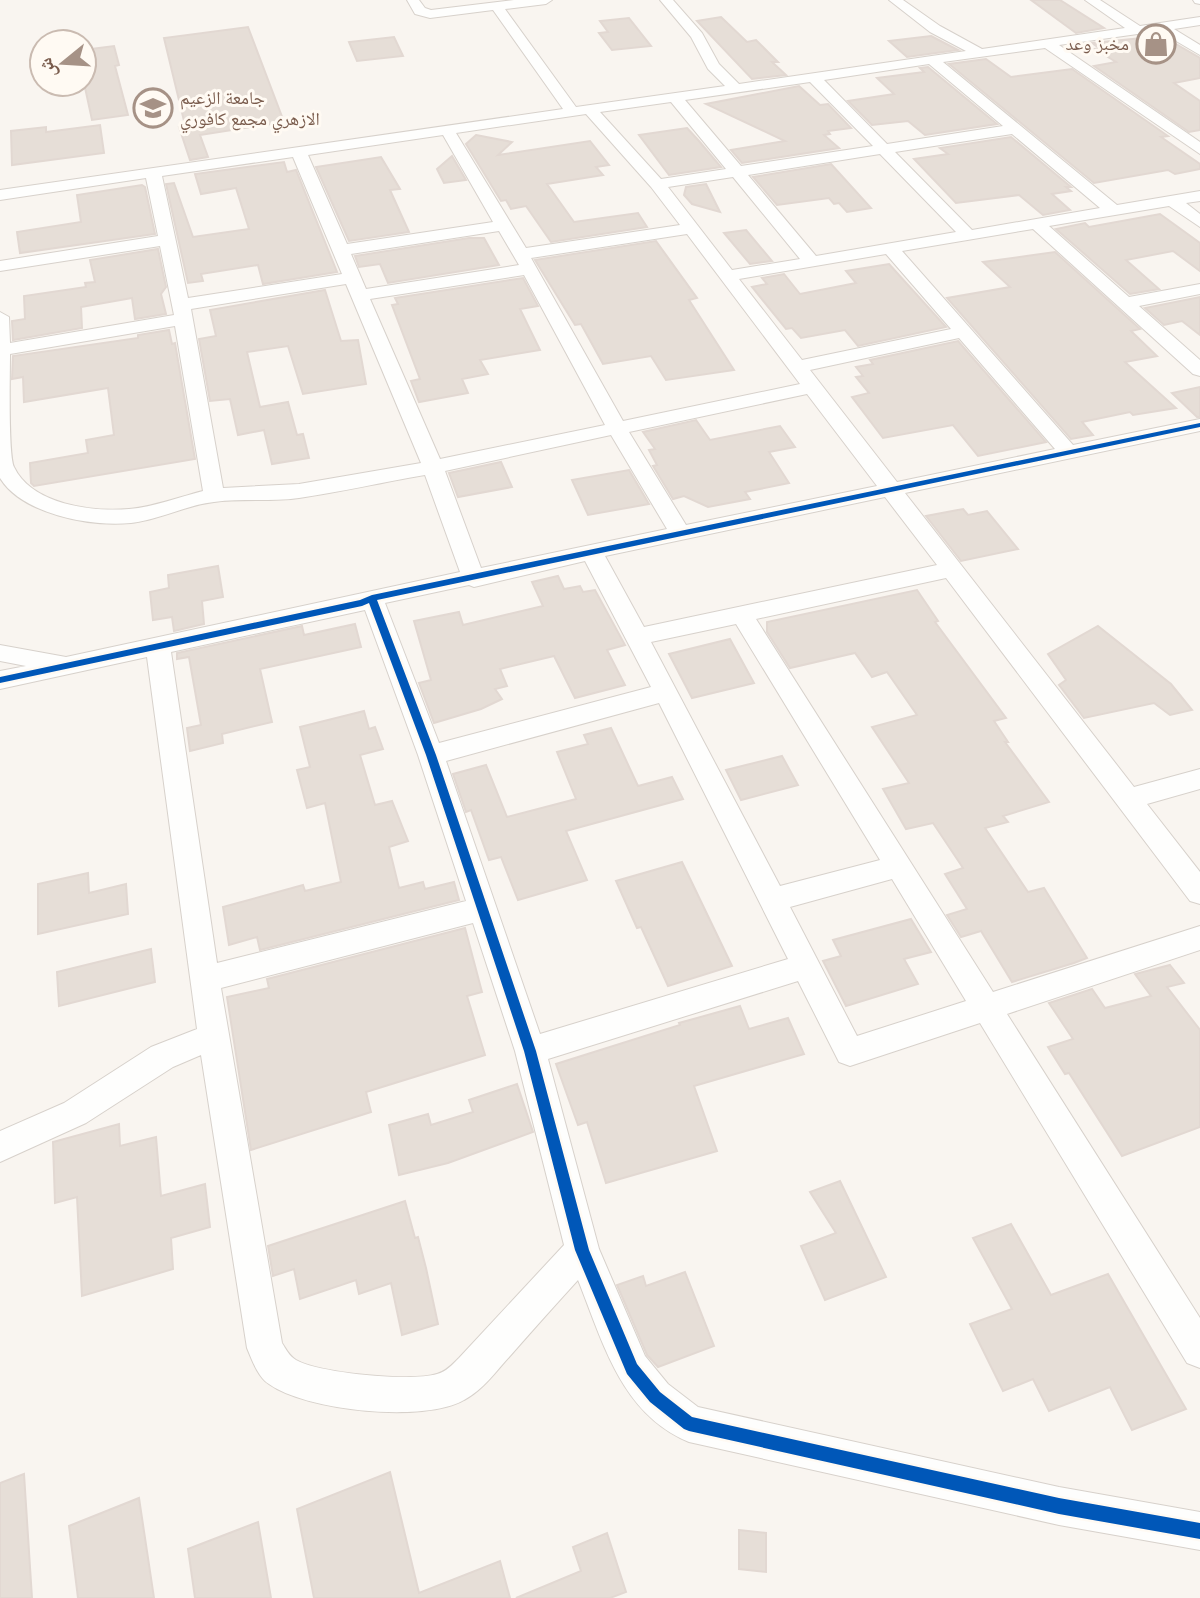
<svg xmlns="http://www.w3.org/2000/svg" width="1200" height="1598" viewBox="0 0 1200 1598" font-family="Montserrat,'Noto Naskh Arabic',sans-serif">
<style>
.building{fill:#e6ded7;stroke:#e2d8d2;stroke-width:2}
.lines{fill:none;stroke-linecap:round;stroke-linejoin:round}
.street-casing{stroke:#d7d1cb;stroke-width:2}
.street{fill:#fefefd;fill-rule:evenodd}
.cycleway-casing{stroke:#fffaf3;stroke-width:5}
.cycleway{fill:#0057b8;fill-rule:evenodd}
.labels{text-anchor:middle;stroke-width:6;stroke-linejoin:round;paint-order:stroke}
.far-poi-label{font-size:18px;fill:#7a5c4d;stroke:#fffaf3;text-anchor:end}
</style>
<rect width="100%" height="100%" fill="#f9f5f0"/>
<g class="building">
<path d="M1031,0H1060L1104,28L1076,33Z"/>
<path d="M721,17L747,42L756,40L778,62H772L786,75L752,79L697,21Z"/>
<path d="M629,18L651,46L612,50L599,33L608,32L600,21Z"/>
<path d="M248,27L284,122L200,135L208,157L190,160L179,127L185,125L164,38Z"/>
<path d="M931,36L958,50L907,57L889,41Z"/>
<path d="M1162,36L1200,58V78L1174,83L1200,101V130L1189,132L1094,66L1116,62L1095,49L1099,48L1092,43Z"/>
<path d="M394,37L403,56L357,61L349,42Z"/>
<path d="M114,46L119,65L115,66L128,115L92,120L84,83V50Z"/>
<path d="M986,59L1011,77L1072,69L1168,136L1161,137L1200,164V169L1175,174L1168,170L1094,183L949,64Z"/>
<path d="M928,67L997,124L925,135L908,121L872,125L848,101L894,94L877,78L924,72L920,68Z"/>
<path d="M799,86L820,105L828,104L851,128L828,131L830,134L824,135L839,148L742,163L731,150L785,141L706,104Z"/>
<path d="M100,125L104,153L12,165L11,131L46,127V132Z"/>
<path d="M687,128L699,141L721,167L669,175L639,135Z"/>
<path d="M476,135L512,142L498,155L590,141L609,165L596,167L603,175L547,184L574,222L638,213L647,227L551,242L526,206L511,209L506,200L501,201L466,144Z"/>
<path d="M1011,137L1071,187H1066L1071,191L1052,194L1070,210L1043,215L1019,195L956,203L914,159L948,154L940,148Z"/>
<path d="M452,156L466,180L444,183L437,169Z"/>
<path d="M381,157L400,189L390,190L409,232L349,241L316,167Z"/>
<path d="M284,162L287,172L296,170L337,272L263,284L258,265L201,274L203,281L188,283L166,184L174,183L193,237L249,229L236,188L201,194L195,174Z"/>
<path d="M831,164L871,208L847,212L839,203L834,204L829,198L777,205L753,177Z"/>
<path d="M706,184L720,212L692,204L684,195L686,187Z"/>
<path d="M142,185L145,187L155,234L20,253L17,232L81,222L77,195Z"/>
<path d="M1160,214L1200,243V271L1173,251L1126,260L1159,289L1130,294L1056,229L1085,223L1089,227Z"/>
<path d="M746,230L772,261L750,264L724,233Z"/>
<path d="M469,238H484L499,265L388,283L380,264L359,267L355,256Z"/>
<path d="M656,241L697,298L689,300L734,370L666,380L651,356L603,364L581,324L575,325L535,260Z"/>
<path d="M158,249L166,287L161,294L166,314L135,319L132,298L81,307L82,328L13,340L12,321L25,319L24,296L86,287L85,283L95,282L90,260Z"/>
<path d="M1055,252L1140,329L1131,331L1157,356L1125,362L1176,408L1133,415L1130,412L1082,422L1093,435L1071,439L947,298L1010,287L983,262Z"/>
<path d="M889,264L946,327L858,346L845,330L801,338L792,328L786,329L752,287L767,284L762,278L784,274L800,294L856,283L846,271Z"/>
<path d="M523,278L538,306L520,309L540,350L480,360L488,374L462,379L468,393L419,402L411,381L420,379L392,305L398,304L395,298Z"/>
<path d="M325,290L341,341L358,340L366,384L303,394L288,346L247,352L260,407L288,402L297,435L303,434L309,458L272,464L264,430L238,435L230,399L210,401L199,339L216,336L210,310Z"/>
<path d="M1200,297V335L1182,321L1164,325L1145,308Z"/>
<path d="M169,330L172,344L175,343L195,459L34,486L31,483L30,463L88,453L86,440L114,435L108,388L24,402L23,377L12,379L13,356L138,338V335Z"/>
<path d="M958,341L1046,442L978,456L953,425L883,438L852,397L869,393L856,377L863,376L856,367L873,364L870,360Z"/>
<path d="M1200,387V417H1197L1172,393Z"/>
<path d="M696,420L710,440L780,426L795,447L769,452L789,483L745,492L750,499L708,507L684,496L673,499L653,466L657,465L649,450L655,449L643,432Z"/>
<path d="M501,462L512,487L458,497L449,473Z"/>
<path d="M629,470L649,504L588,515L572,480Z"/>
<path d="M963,509L968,515L987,511L1018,549L961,561L926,516Z"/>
<path d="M218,566L223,597L202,601L204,624L174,631L172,617L153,620L150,592L169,588L168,575Z"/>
<path d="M558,576L564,589L580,586L583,592L595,590L625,645L607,650L625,685L575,698L554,656L500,669L507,686L495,689L502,699L481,709L434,723L419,683L431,680L414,621L459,612L463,625L543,606L532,582Z"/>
<path d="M917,590L938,621L935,622L1006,718L994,721L1008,742H1005L1049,802L1003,816L1008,822L985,828L1028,892L1044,888L1087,958L1074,963L1012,982L981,931L961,937L947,915L967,909L945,874L963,868L933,823L906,829L883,789L909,783L872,727L917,715L887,672L872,677L855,653L790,668L767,632V622Z"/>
<path d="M355,624L361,647L260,669L272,722L222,734L223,743L190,751L187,728L201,725L189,657L177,659V653L302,626L304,635Z"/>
<path d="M1098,626L1171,684L1192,710L1170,715L1154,703L1084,718L1059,685L1066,680L1048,654Z"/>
<path d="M730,639L754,683L692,698L669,654Z"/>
<path d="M364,711L369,729L375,727L383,749L360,755L375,805L392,801L408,841L389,847L399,888L423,882L425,889L454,882L459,900L260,950L257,937L229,945L223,907L303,885L305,891L341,882L325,803L307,808L297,770L310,767L300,727Z"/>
<path d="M611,728L638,786L672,777L683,799L566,831L587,880L518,900L501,857L489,860L471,810L466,812L453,774L486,765L507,817L576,799L557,752L588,744L584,735Z"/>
<path d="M782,756L798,785L741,800L726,770Z"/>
<path d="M682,862L732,966L668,986L641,927L637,928L616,881Z"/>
<path d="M88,873L89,893L126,884L128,914L38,934V884Z"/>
<path d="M911,919L931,952L904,959L918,984L846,1006L823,961L841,956L833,940Z"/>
<path d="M465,928L482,992L467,996L485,1055L366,1092L371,1112L251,1150L227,997L269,988L267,979Z"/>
<path d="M151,949L155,982L59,1006L57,972Z"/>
<path d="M1170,965L1184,983L1167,987L1200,1030V1127L1122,1156L1069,1073L1065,1074L1048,1047L1073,1039L1049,1003L1092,989L1105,1008L1151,996L1135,974Z"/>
<path d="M740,1006L749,1029L788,1018L804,1054L694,1086L717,1151L606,1183L587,1122L578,1125L556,1064L680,1025L679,1023Z"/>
<path d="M517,1084L533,1132L448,1163L399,1175L389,1125L428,1114L431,1125L473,1112L469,1100Z"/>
<path d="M119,1124L120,1146L156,1137L161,1196L205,1184L210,1227L171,1238L173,1269L82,1296L77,1197L55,1203L53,1142Z"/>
<path d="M840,1181L886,1277L825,1300L801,1246L836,1233L810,1192Z"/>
<path d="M405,1201L415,1238L418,1237L426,1268L438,1324L402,1335L391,1283L359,1294L356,1280L300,1299L294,1269L273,1276L268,1246Z"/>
<path d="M1011,1224L1051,1295L1108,1274L1186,1409L1132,1430L1110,1387L1049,1411L1033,1379L1003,1391L970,1324L1012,1309L973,1238Z"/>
<path d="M685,1272L714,1346L658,1367L647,1355L617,1285L643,1276L646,1286Z"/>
<path d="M390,1472L419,1593L500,1561L510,1598H314L297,1509Z"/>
<path d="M24,1474L32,1598H0V1483Z"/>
<path d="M139,1498L154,1598H78L69,1526Z"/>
<path d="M258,1522L271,1598H195L188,1549Z"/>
<path d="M739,1530L766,1533V1572L739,1569Z"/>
<path d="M607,1533L626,1592L610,1598H516L581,1571L573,1547Z"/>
</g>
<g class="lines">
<g class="street-casing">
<g id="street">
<path d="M407,0H419L425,8L431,10L514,0H552L546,4L505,9L576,107L725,86L708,69L691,37L660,0H673L702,33L719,64L739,84L966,51L930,32L889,0H903L940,26L982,49L1125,28L1085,0H1100L1140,26L1200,17V25L1174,29L1200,45V55L1159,31L1059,45L1200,142V154L1045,48L943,62L1117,205L1200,191V201L1186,203L1200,214V227L1169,206L1049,226L1129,297L1200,284V294L1139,306L1200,360V376L1193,374L1033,229L902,251L1073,445L1200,419V431L905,493L1134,787L1200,769V789L1147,804L1200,872V904L1190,901L946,578L756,619L993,992L1200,926V950L1007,1014L1200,1318V1368L1187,1363L980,1023L850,1066L839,1062L798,981L548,1059L599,1249L645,1356L668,1384L698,1407L1059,1487L1200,1512V1550L1059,1525L689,1442C621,1414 603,1342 578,1280C555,1305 532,1331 510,1356C496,1371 483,1390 464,1400C425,1423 306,1411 269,1384C258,1377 252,1360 247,1348L201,1055L173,1067L86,1123L0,1162V1131L64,1103L151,1047L197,1029L147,657L0,689V671L26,666L0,661V645L66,657L460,572L425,475C383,482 341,492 299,498C271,502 242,498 214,502C186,505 159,520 131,523C90,527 22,514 0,478V312L9,317L10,343L174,315L160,246L0,271V261L158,236L146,178L0,200V190L563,109L493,10L430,18L415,14ZM929,64L1003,126L887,144L824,80ZM810,82L873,146L741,166L685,100ZM671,102L726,169L661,179L600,112ZM586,114L651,187L680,225L526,248L456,133ZM1012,134L1100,208L972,230L895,152ZM443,135L493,222L347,244L308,155ZM880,154L956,232L816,256L748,175ZM293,157L342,274L188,298L162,176ZM733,177L800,259L732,270L668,187ZM499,231L519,265L366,289L351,254ZM687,234L800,384L623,421L531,258ZM886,254L951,329L802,360L739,279ZM524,275L605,425L440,459L370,299ZM346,284L421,463L299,484L223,488L191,309ZM175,326L203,491C179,497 154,507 129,509C93,512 32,505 14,467C8,455 10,374 10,354ZM959,338L1055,449L897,482L810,370ZM807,394L877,486L686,525L629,432ZM611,435L667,529L481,568L445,471ZM885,497L937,565L644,627L605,556ZM585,561L651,687L439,743L385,603L469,585L474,587ZM365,610L418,755L466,901L217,963L171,652ZM736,624L880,860L780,886L651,642ZM659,703L788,959L540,1034L446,761ZM892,879L966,1001L857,1036L790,907ZM473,923L515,1051L564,1245L459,1358C453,1364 446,1372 437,1374C411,1382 319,1373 296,1360C289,1356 286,1349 282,1343L221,988Z"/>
<path d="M1193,0H1200V4L1195,3Z"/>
</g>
</g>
<use href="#street" class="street"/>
<g class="cycleway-casing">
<path id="cycleway" d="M1200,423V427L377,600L436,755L536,1051L589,1250L637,1364L660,1392L692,1417L1059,1498L1200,1523V1539L1059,1514L689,1431L684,1429L650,1402L627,1374L575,1250L524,1051L426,755L369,603L362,606L0,683V677L360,600L372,595Z"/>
</g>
<use href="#cycleway" class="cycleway"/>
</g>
<defs>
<g id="shop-ring" transform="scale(2.0125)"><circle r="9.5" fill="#fffaf3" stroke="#a69286" stroke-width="1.5"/><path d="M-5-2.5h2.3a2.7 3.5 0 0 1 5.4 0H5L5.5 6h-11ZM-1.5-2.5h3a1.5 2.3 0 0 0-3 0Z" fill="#a69286"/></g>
<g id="university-ring" transform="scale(2.0125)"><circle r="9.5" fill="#fffaf3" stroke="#a69286" stroke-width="1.5"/><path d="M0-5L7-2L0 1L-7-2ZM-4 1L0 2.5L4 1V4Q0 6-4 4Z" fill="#a69286"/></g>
</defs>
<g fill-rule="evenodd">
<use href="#shop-ring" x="1156" y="44"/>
<use href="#university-ring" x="153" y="108"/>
</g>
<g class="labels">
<g class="far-poi-label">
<text x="1129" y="50">مخبز وعد</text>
<text x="180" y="104" text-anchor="start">جامعة الزعيم<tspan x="180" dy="21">الازهري مجمع كافوري</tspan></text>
</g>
</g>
<g transform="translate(63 63) rotate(252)"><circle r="33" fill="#fffaf3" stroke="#cabbb1" stroke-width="2"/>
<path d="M0-5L12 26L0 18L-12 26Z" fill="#a69286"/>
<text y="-10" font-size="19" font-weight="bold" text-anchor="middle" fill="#7a5c4d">ش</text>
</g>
</svg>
